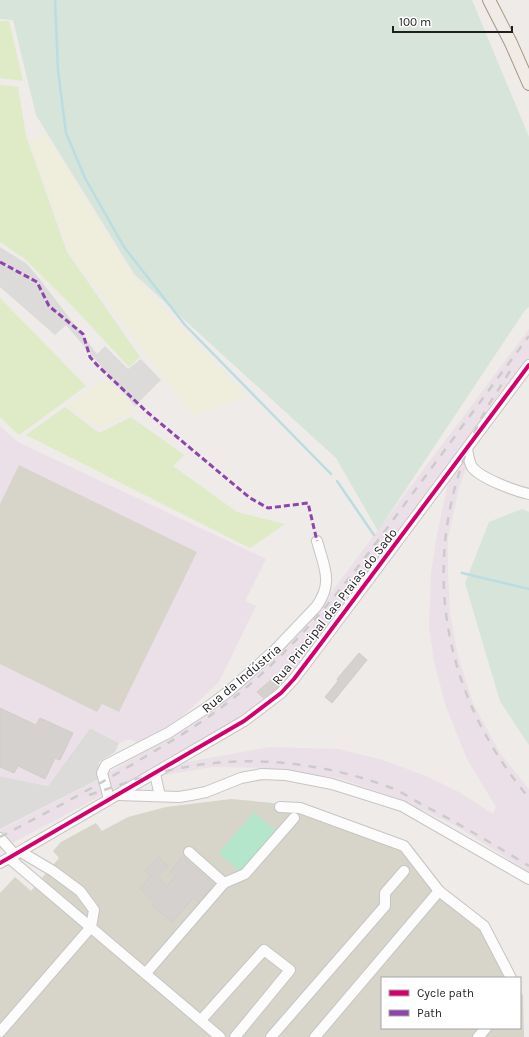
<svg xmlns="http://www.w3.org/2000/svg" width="529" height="1037" viewBox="0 0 529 1037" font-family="Karla,sans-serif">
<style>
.residential{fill:#dddbda}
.industrial{fill:#ece0e8;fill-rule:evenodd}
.construction{fill:#d7d5ca}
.farmland{fill:#efeddb}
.grass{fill:#deebc6}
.wetland{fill:#d6e4da}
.pitch{fill:#b3e6cb}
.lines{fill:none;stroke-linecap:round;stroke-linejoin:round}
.stream{stroke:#bbdde2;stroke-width:2.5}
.building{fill:#d5d1cf;stroke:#d1cdc9}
.minor-casing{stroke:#c6c5c4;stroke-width:12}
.major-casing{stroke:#a59784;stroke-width:14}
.minor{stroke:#fcfcfc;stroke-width:10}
.major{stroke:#f1ebe5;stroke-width:12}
.rail{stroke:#cbcbca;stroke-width:2.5;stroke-dasharray:8 8;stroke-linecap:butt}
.quiet{stroke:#8e44ad;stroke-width:3;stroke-dasharray:6 3;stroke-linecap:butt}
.cycleway-casing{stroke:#fff;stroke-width:6}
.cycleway{stroke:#d6006c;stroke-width:4}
.labels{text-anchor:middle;stroke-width:3;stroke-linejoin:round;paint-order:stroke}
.street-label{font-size:13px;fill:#1f1f1f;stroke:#fff}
</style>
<rect width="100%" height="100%" fill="#eeebe8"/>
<g class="residential">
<path d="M0,247L27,264L42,282L97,354L105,346L128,369L141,359L161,380L135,406L66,325L55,335L0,287Z"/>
<path d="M90,728L119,743L115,752L99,762L97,780L0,829V776L48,786Z"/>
</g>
<g class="industrial">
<path d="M529,329V358L485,416L459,488L448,538V573L450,613L458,656L473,703L500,753L529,789V872L456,826L397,798L338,778L263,768L212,767L170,774L116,788L16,841L0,851V830L97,780L180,730L280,651L297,634L330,597V594ZM466,443L447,488L437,534L431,574L429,626L434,662L446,707L467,759L496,807L493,814L459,792L426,776L383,760L338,749L269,747L149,769L238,718L261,703L286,682Z"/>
<path d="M0,426L18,442L266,559L245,601L256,606L219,682L173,725L139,744L130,739L119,743L90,728L48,786L0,776Z"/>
</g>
<g class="construction">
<path d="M19,465L197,552L119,712L102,704L97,712L0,664V504Z"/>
<path d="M231,799L306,806L411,845L450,896L490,929L515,978H382V1028H520V989L523,996L524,1037H0V893L15,877L31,891L59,858L53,851L61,842L96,823L102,831L128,817L166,807Z"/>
</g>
<g class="farmland">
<path d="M46,134L129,271L246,396L193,416L70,253L29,142Z"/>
<path d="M107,378L135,409L100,428L67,405Z"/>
</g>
<g class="grass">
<path d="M0,21H9L23,81L0,78Z"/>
<path d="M0,85L18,87L26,136L67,252L140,357L129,367L77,311L25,259L0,242Z"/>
<path d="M0,298L86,386L19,435L0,417Z"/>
<path d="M65,407L99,433L131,417L184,455L173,466L237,512L285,524L250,548L26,435Z"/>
</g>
<g class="wetland">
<path d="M0,0H472L529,137V307L525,310L378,531L336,458L134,274L36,115L13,20L0,19Z"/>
<path d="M522,509L529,512V745L500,701L465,583L489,522Z"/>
</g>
<path class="pitch" d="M254,812L276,831L241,872L219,853Z"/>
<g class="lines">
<g class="stream">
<path d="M55,0L58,70L66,133L85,178L124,247L185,325L331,474"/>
<path d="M337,481L374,535"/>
<path d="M462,573L529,589"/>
</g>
</g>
<g class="building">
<path d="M359,653L367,660L332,703L325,697L338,681L337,679Z"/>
<path d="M278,674L284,680L277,688L263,698L257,692Z"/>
<path d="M0,708L36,725L40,718L73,733L60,760L55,758L45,779L18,766L14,773L0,767Z"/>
<path d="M158,857L168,866L157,877L167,886L175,877L170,872L182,857L214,884L199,902L193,898L172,922L152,905L155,902L140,889L151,876L145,871Z"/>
</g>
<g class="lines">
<g class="minor-casing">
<g id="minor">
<path d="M467,449C468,455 469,462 472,467C480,478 515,491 529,494"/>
<path d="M155,774L160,796"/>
<path d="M118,795L179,797L191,795L206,792L241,778L262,774L286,775L332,784L402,806L529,879"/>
<path d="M109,799L102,773L106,765L168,733L205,709L229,691L275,650L316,607C334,583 324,567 317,541"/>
<path d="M280,807L300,808L404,846L439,891"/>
<path d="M0,838L15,855"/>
<path d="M189,852L224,883L245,874L294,818"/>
<path d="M9,858L220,1037"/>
<path d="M0,863L244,721L281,693L294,679L319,646L529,365"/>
<path d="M146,973L224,883"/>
<path d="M201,1020L264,950L290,970L235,1037"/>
<path d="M0,1032L91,927L94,910L80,891L53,871L21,852"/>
<path d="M271,1037L385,906V893L404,871"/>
<path d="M315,1037L439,891L484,926L511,978"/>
<path d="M478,1037L486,1028"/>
</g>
</g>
<g class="major-casing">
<path id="major" d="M489,0L511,43L529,84"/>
</g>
<use href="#minor" class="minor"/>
<use href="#major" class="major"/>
<g class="rail">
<path d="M510,371C498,391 484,410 475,431C418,558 440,692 529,798"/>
<path d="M89,795C123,784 156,771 192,766C257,755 327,764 389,787C400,791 411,798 421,804C458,823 493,844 529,866"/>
<path d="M0,837C48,812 97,786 143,758C175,739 207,720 236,696C305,640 355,572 407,501C448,446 488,391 529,336"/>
</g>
<path class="quiet" d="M0,262L37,282L49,306L83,334L90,357L97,365L147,412L250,498L268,508L308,503L317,541"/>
<g class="cycleway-casing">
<path id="cycleway" d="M0,863L244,721L281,693L294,679L319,646L529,365"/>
</g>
<use href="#cycleway" class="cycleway"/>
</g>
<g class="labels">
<g class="street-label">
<text transform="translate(334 606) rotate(-52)" y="5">Rua Principal das Praias do Sado</text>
<text transform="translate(241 678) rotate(-40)" y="5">Rua da Indústria</text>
</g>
</g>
<rect x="381" y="977" width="140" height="52" fill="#ffffff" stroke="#a5a5a5"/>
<rect x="389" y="990" width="20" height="6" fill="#d6006c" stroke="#a5a5a5"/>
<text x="417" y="997" font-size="12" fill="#1f1f1f">Cycle path</text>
<rect x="389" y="1010" width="20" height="6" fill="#8e44ad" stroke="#a5a5a5"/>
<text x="417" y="1017" font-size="12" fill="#1f1f1f">Path</text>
<path d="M393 26v6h119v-6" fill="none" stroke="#1f1f1f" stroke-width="2"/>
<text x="399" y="26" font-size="12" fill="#1f1f1f" stroke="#ffffff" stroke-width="3" paint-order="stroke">100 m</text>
</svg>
